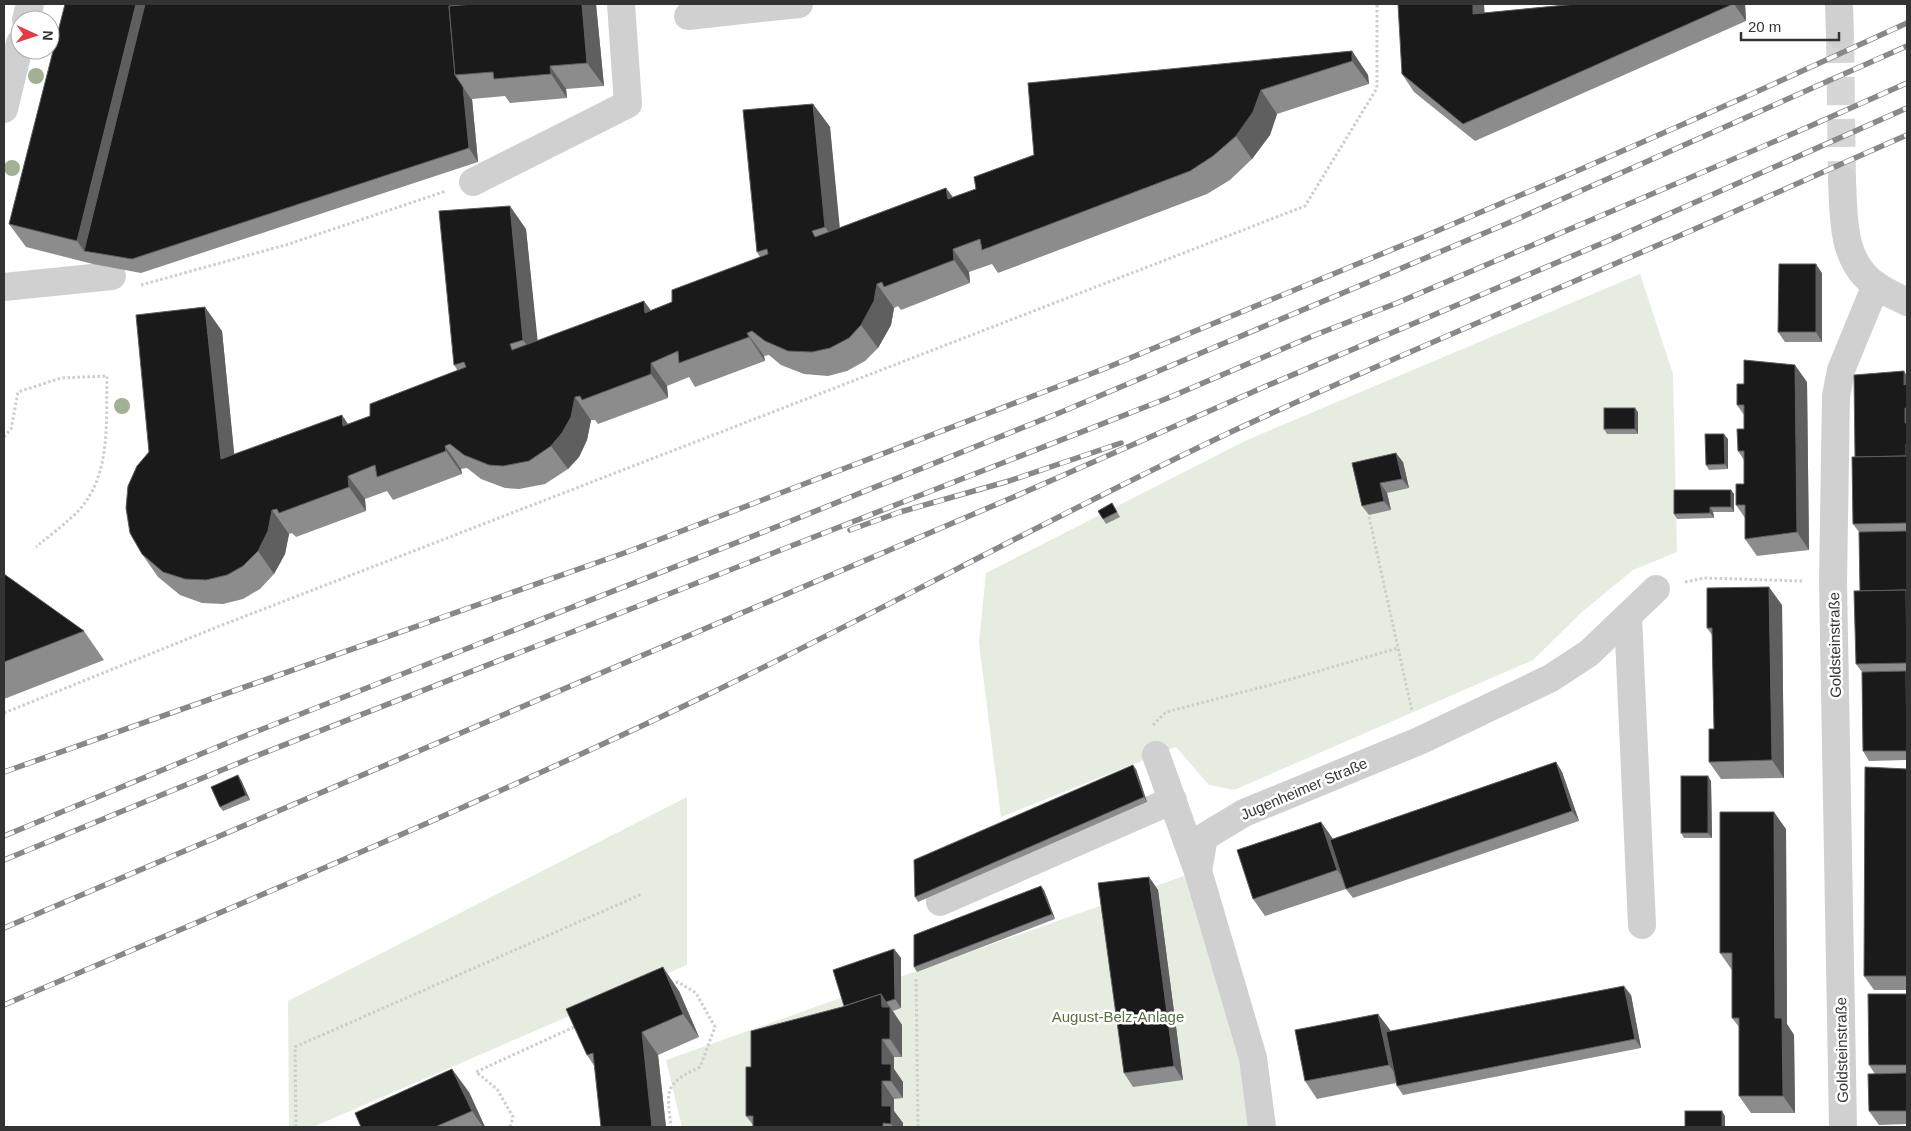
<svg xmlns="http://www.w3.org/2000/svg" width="1911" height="1131" viewBox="0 0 1911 1131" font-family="Helvetica,sans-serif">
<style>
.green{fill:#e6ecdf}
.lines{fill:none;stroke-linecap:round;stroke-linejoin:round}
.minor-tunnel{stroke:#d6d6d6;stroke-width:28;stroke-dasharray:28 14;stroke-linecap:butt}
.path{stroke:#cdcdcd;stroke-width:3;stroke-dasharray:2.5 2.5;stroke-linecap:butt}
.minor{stroke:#d0d0d0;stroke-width:28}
.rail-casing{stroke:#888;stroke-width:5.5}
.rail{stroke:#fff;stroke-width:4;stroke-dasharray:11;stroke-linecap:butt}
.tree{fill:#a2b095}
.wall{fill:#8c8c8c}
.shaded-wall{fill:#5f5f5f}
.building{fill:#1a1a1a;stroke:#5f5f5f}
.labels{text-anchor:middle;stroke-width:5;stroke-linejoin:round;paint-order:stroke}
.street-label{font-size:15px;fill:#333;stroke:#fff}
.park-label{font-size:15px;fill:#56703f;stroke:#fff}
</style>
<rect width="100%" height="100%" fill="#fff"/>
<g class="green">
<path d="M1640,274L1673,374L1677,552L1633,570L1582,612L1533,660L1234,790L1209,785L1176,747L1001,817L979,643L986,573L1247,440Z"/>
<path d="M687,797V965L313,1127H289L288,1001Z"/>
<path d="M1198,871L1255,1127H682L666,1060Z"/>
</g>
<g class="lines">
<path class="minor-tunnel" d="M1840,35L1842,180"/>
<g class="path">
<path d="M141,285L289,244L446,191"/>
<path d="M4,437L11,429L18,392L61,378L107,376C106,421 111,474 80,509C67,523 50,535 36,547"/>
<path d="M1369,517L1412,711"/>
<path d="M1685,582L1704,578L1803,581"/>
<path d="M4,713L212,629L1305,206L1377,88V4"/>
<path d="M1153,725L1166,712L1274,684L1398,648"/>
<path d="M916,979L918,1127"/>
<path d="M671,984L678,982L696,993L715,1027L700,1067C663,1084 667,1091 671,1127"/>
<path d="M296,1127L295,1047L642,894"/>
<path d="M510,1127L513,1117L497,1089L476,1072L576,1026"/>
</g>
<g class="minor">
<path d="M1839,4L1840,35"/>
<path d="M688,16L799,4"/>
<path d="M26,20L30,4"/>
<path d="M4,109L20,43"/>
<path d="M1842,180C1844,218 1841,262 1877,286C1886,292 1897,297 1907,302"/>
<path d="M473,182L628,104L621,4"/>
<path d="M4,287L112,276"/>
<path d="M1628,616L1642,925"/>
<path d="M1156,755L1197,869"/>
<path d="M940,902L1173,800"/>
<path d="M1262,1127L1253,1058L1198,871L1204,837L1244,813L1419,741L1551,678L1589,653L1656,589"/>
<path d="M1843,1127L1833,582L1836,396L1841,370L1876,285"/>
</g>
<g class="rail-casing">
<g id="rail">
<path d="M850,530L900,512L1009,481L1121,443"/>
<path d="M4,772L627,552L1106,368L1425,236L1570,174L1745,97L1907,23"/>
<path d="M4,836L232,741L776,527L1059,413L1513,221L1907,46"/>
<path d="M4,860L251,758L1168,398L1315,335L1397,303L1799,131L1907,83"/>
<path d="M4,928L1016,496L1264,387L1617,237L1907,108"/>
<path d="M4,1005C239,904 476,806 707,695C883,610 1055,515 1233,431C1360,372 1490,318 1619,262C1715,221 1811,177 1907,135"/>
</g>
</g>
<use href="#rail" class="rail"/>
</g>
<g class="tree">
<circle cx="36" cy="76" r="8"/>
<circle cx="12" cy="168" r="8"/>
<circle cx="122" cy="406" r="8"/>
</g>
<g class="wall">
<path d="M596,4L604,86L566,89L567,98L510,103L505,96L472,99L478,162L141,273L93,264L26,247L9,224Z"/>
<path d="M1576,4H1745L1746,21L1475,141L1414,92L1402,74L1484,13Z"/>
<path d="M1352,51L1368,75L1369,84L1277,114L1270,135L1252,159L1230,180L1207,194L998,273L992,264L969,272L970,283L901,310L898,306L894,308L891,325L878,348L865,361L847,371L828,376L804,374L781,365L769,355L764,356L765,361L695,387L689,377L667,386L668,398L598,424L595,420H591L587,440L579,457L568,469L545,484L519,489L505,488L481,479L467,468L461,469L462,474L393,500L387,491L365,499L366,511L296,537L292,533L289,534L285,554L274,574L260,589L243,599L223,604L202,603L180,595L158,577L142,554L149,452L222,331L234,454L348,424L370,416L458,371L454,365L526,229L537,341L651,310L672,302L760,257L757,252L813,104L830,127L839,228L946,188L953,197Z"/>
<path d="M1822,273V342H1785L1778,332Z"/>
<path d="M1907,376V760L1869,761L1863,751L1862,672L1856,664L1860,591L1859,532L1853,524L1855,457Z"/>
<path d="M1807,382L1809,550L1757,556L1745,539V518L1736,505L1744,484V460L1738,451L1744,429V415L1737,405Z"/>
<path d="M1638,412V434H1607L1604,429Z"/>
<path d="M1728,439V469L1709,470L1706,465Z"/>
<path d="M1403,462L1409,488L1387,493L1391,510L1369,515L1362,506L1352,463Z"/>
<path d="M1731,490L1734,494V512H1713L1714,518L1677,519L1674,514Z"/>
<path d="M1112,503L1120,517L1106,524L1098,511Z"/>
<path d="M4,574L84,631L104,660L4,699Z"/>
<path d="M1782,605L1784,778L1721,779L1709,762L1714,729L1712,635L1707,628Z"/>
<path d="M1556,762L1562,772L1579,821L1353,898L1346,889L1265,916L1253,899L1321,822L1333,839Z"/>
<path d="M1136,769L1147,802L918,902L915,897Z"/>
<path d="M1907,769V990H1874L1864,976Z"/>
<path d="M241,780L250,800L223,811L220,807Z"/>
<path d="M1711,781L1712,838H1684L1681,833Z"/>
<path d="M1786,829L1787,1024L1794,1035L1795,1113H1751L1739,1096V1027L1732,1018V970L1720,953Z"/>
<path d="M1149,877L1158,890L1183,1080L1133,1087L1124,1073Z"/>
<path d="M1044,890L1055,919L917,972L914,967Z"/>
<path d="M894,949L901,958V1008L893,1011L902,1025V1057H894V1069L903,1082V1098L894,1099V1111L903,1123V1127H753V1125L746,1116L751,1067L844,1006Z"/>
<path d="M679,991L699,1037L658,1055L666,1127H601L595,1067L587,1055Z"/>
<path d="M1907,994V1124L1879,1125L1869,1111L1875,1074L1869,1065Z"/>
<path d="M1631,995L1641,1048L1403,1095L1397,1086L1396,1083L1317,1099L1305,1081L1391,1031Z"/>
<path d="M469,1092L485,1127H361Z"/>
</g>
<g class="shaded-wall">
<path d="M136,4H158L84,251L77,241Z"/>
<path d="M582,4H596L604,86L587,63Z"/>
<path d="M1473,4H1484L1486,31L1473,14Z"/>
<path d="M1734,4H1745L1746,21Z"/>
<path d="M1352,51L1368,75L1369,84L1352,61Z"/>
<path d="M550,66L566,89L567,98L551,74Z"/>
<path d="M463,87L471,99H472L478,162L469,148Z"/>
<path d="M1261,90L1277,114L1270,135L1252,159L1236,136Z"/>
<path d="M813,104L830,127L842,250L825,227Z"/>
<path d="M946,188L962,211L948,199Z"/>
<path d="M510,206L526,229L540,363L523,340Z"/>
<path d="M953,249L969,272L970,283L954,260Z"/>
<path d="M1816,264L1822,273V342L1816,332Z"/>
<path d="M877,284L894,308L891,325L878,348L861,325Z"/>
<path d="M644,301L661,324L645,313Z"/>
<path d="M205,307L222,331L237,482L221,459Z"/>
<path d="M747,333L764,356L765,361L749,337Z"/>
<path d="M651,363L667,386L668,398L651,374Z"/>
<path d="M1795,365L1807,382L1809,550L1797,532Z"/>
<path d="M1904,371L1907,376V389L1904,385Z"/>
<path d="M575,397L591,420L587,440L579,457L568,469L551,446Z"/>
<path d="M1635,408L1638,412V434L1635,429Z"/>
<path d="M1905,408L1907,412V425L1905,423Z"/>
<path d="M342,415L358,439L343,426Z"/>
<path d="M1724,434L1728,439V469L1725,464Z"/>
<path d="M1906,444L1907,447V462L1906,460Z"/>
<path d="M445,446L461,469L462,474L446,451Z"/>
<path d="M1396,453L1403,462L1409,488L1402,479Z"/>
<path d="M348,476L365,499L366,511L349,487Z"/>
<path d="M1380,483L1387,493L1391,510L1384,501Z"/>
<path d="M1731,490L1734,494V512L1731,507Z"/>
<path d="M1710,507L1713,512L1714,518L1710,513Z"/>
<path d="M272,510L289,534L285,554L274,574L258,551Z"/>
<path d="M1769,587L1782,605L1784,778L1772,760Z"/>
<path d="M1906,590L1907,593V664V663Z"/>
<path d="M1906,671L1907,673V732Z"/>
<path d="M1556,762L1562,772L1579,821L1572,811Z"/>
<path d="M1133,765L1136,769L1147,802L1144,797Z"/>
<path d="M238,775L241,780L250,800L246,795Z"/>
<path d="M1708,776L1711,781L1712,838L1708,833Z"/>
<path d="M1774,812L1786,829L1787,1024L1794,1035L1795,1113L1783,1096L1775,1018Z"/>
<path d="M1321,822L1333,839L1350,887L1337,870Z"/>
<path d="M1149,877L1158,890L1183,1080L1174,1066Z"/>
<path d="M1041,886L1044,890L1055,919L1052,914Z"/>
<path d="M894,949L901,958V1008L895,999Z"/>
<path d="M663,967L679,991L699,1037L683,1014Z"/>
<path d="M1624,986L1631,995L1641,1048L1635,1039Z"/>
<path d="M881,994L902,1025V1057L890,1039L882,1007Z"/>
<path d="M1378,1014L1391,1031L1401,1082L1389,1065Z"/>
<path d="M642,1032L658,1055L666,1127H652Z"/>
<path d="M882,1039L894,1057V1069L903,1082V1098L891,1081L882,1064Z"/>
<path d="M452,1069L469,1092L485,1127H483L472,1111Z"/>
<path d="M882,1081L894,1099V1111L903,1123V1127H893L882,1106Z"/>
<path d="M1722,1111L1725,1116V1127H1722Z"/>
</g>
<g class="building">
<path d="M65,4H136L77,241L9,224Z"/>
<path d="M145,4H474L449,6L455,75L463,87L469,148L132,259L84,251Z"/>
<path d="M474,4H582L587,63L550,66L551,74L494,79L493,72L455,75L449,6Z"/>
<path d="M1398,4H1473V14L1576,4H1733L1463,124L1402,74Z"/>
<path d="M1352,51V61L1261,90L1253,112L1236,136L1213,156L1190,171L982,250L980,239L953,249L954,260L884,287L882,282L877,284L874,301L861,325L849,338L830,348L812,352L788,351L765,341L752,331L747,333L749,337L679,363L678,351L651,363V374L582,400L580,396L575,397L571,417L562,433L551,446L529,461L503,466L489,465L464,455L450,444L445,446L446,451L377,477L375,465L348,476L349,487L279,513L277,509L272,510L268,531L258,551L243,566L227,575L206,580L185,579L163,572L142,554L130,533L126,508L128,486L137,466L149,452L136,315L205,307L221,459L342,415L343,426L370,416V404L466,367L464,362L454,365L439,211L510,206L523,340L510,344L512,350L644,301L645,313L672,302V290L768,254L767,249L757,252L743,110L813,104L825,227L812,231L815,237L946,188L948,199L976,189L974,177L1034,155L1028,83Z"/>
<path d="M1779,264H1816V332H1778Z"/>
<path d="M1744,360L1795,365L1797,532L1745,539V505H1736V484H1744V451H1738L1737,429H1744V405H1737V384H1744Z"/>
<path d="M1904,371V385L1907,384V408H1905V423H1907V444H1906V456L1855,457L1854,375Z"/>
<rect x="1604" y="408" width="31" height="21"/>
<path d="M1705,434H1724L1725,464L1706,465Z"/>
<path d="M1396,453L1402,479L1380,483L1384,501L1362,506L1352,463Z"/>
<path d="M1907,456V523L1853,524L1852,457Z"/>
<path d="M1674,490H1731V507H1710V513L1674,514Z"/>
<path d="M1112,503L1117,512L1103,519L1098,511Z"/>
<path d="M1907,531V593L1906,590L1860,591L1859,532Z"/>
<path d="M4,574L84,631L4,662Z"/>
<path d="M1769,587L1772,760L1709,762V729H1714L1712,628H1707V588Z"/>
<path d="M1906,590L1907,663L1856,664L1854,591Z"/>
<path d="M1906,671L1907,751H1863L1862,672Z"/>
<path d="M1556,762L1572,811L1346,889L1330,840Z"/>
<path d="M1133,765L1144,797L915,897L914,860Z"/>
<path d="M1865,767L1907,769V976H1864Z"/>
<path d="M238,775L246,795L220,807L211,787Z"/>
<rect x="1681" y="776" width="27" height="57"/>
<path d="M1720,812H1774L1775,1018H1782L1783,1096H1739V1018H1732V953H1720Z"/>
<path d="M1321,822L1337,870L1253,899L1237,850Z"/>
<path d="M1149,877L1174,1066L1124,1073L1098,883Z"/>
<path d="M1041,886L1052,914L914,967V935Z"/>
<path d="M894,949L895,999L886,1002L881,994L844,1006L833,970Z"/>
<path d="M663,967L683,1014L642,1032L652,1127H601L593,1053L587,1055L566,1009Z"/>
<path d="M1624,986L1635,1039L1397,1086L1386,1032Z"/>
<path d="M881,994L882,1007H890V1039H882V1064H891V1081H882V1106H891V1124L883,1123V1127H753V1116H746V1067H751V1031L842,1007Z"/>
<path d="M1868,994H1907V1065H1869Z"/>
<path d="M1378,1014L1389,1065L1305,1081L1295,1030Z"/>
<path d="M452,1069L472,1111L435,1127H361L355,1113Z"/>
<path d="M1907,1073V1111H1869L1868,1074Z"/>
<rect x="1685" y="1111" width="37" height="16"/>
</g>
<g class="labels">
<g class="street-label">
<text transform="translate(1835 645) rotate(-91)" y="5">Goldsteinstraße</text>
<text transform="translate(1304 789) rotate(-23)" y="5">Jugenheimer Straße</text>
<text transform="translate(1842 1050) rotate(-91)" y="5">Goldsteinstraße</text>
</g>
<g class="park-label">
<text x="1118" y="1022">August-Belz-Anlage</text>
</g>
</g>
<rect width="1911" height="1131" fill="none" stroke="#333333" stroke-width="10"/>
<g transform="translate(35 35) rotate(93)"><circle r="24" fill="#ffffff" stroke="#adadad"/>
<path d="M0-4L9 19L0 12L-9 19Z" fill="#e63946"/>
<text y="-8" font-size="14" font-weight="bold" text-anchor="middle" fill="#333333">N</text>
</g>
<path d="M1741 32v8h98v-8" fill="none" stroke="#333333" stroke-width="2.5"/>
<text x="1748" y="32" font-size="15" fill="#333333" stroke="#ffffff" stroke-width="4" paint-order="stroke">20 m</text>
</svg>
